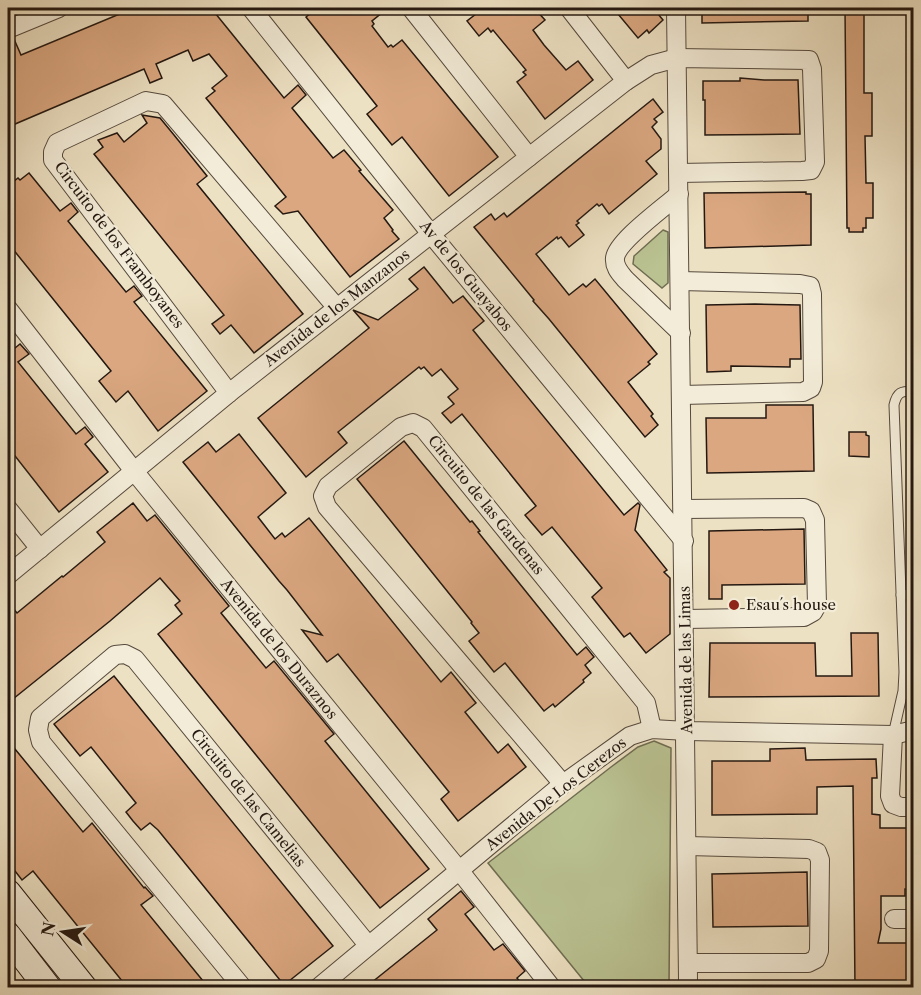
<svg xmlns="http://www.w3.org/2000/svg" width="921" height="995" viewBox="0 0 921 995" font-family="'Libre Caslon Text',serif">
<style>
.green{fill:#bac292;stroke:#6f6d52;stroke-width:1.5}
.building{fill:#daa780;stroke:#241811;stroke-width:1.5}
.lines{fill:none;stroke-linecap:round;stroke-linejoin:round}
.lane-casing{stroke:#564a3e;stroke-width:11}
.street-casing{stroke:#564a3e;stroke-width:20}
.secondary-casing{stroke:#241811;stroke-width:28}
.lane{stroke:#f3ecd8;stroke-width:9}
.street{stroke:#f3ecd8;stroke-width:18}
.secondary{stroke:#f3ecd8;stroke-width:26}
.poi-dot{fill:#8f2418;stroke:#f3ecd8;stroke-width:2}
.labels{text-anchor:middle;stroke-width:4.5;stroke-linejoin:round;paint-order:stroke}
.street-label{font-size:15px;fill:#241811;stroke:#f3ecd8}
.poi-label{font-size:15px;fill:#241811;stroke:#f3ecd8;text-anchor:start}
</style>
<rect width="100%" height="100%" fill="#ede1c3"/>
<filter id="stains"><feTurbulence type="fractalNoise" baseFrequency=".00333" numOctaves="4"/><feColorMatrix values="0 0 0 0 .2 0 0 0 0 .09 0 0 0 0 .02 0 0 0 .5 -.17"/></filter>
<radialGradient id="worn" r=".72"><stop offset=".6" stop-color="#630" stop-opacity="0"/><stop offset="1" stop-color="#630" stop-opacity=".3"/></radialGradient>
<g class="green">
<path d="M663,230L668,232V283L662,288L633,264L634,256Z"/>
<path d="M654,741L671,748L669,987H589L488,863L611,767L638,747Z"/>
</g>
<g class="building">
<path d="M134,8H211L284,98L298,85L306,95L292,108L333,158L344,150L361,170L359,171L393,210L384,218L393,230L392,231L399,239L350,277L298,211L283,214L275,206L286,197L206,98L215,91L212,88L227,76L209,54L193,61L188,50L156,64L162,78L150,83L144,69L8,127V40L14,39L21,55Z"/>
<path d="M317,8H388L372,21L374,24L372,26L388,47L391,45L393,47L402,40L498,157L449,196L402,137L392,145L367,114L377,106L306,17Z"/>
<path d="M471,8H534L545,20L533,30L544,45L566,70L578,61L593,80L545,119L517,82L526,75L523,72L526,70L493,30L491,32L488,28L479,36L467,21L476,14Z"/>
<path d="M613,8H653L663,20L649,33L647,30L638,38Z"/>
<path d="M702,8H808V21L702,23Z"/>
<path d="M845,8H864V93H872V136H865L866,183H873V218H866V228H863V232H849V228H847Z"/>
<path d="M740,78L764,80H798L800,134L705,135V100H703V81H740Z"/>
<path d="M653,99L663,112L654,119L657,122L652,127L661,139V149L646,161L657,174L609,214L602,204L599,206L597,204L577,221L579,223L576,225L584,235L569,247L561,237L558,239L557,237L536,254L569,295L583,284L586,287L595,279L657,354L648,362L650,364L628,382L653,414L651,416L658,425L645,437L549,319L533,301L534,300L474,227L491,214L495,220L504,213L507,217Z"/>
<path d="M142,115L160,118L174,135L207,176L197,184L303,314L254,353L231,325L220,334L212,324L224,315L94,154L103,147L98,140L117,133L124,142L147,123Z"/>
<path d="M29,173L60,211L71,203L78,212L68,221L126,292L134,286L142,296L134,302L207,391L158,431L128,391L116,402L99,381L111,371L8,243V212L14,207L8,201V186L18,178L20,180Z"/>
<path d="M806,192V194H811V245L705,248L704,193Z"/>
<path d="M424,267L453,303L463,296L478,314L484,321L473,330L624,515L638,503L640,505L635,530L667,570L664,572L670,578V634L646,653L630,633L624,637L592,597L602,588L552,527L542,535L525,515L536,506L462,414L451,423L442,413L454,404L448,397L458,389L441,369L432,376L424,367L421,369L419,367L338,432L347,443L306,477L258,418L369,328L353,310L378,320L418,289L409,279Z"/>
<path d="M755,304L800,305L801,359H790V367L731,366V371L707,372L706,305Z"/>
<path d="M20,344L29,354L18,362L76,434L85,427L93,437L85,444L108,472L59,512L8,447V349L10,352Z"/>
<path d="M766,405H813L814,471L707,473L706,418H766Z"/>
<path d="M849,432H866V435L869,436V457L849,456Z"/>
<path d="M239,434L286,493L258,517L275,539L282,533L285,537L309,518L441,682L451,672L476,703L465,712L498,753L508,744L526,767L458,821L441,799L449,792L338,654L327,662L302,630L322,635L287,590L279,581L183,462L208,442L216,452Z"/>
<path d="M404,441L470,522L472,521L480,531L478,532L577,655L586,647L594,657L585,665L591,673L583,680L584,682L555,707L553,704L544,711L505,663L494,672L469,641L479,633L471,623L472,622L357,479Z"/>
<path d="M133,503L147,521L155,515L229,606L221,613L266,668L274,661L334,734L325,741L429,869L380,908L158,634L182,614L175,605L180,601L160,578L110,621L8,703V602L17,613L62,576L63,577L105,542L97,532Z"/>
<path d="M804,529L805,584L722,585V599H709V531Z"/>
<path d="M851,633H878L879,696L709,697L710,643H815L816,676H852Z"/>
<path d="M114,676L333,946L284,985L158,830L150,823L141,830L133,821L126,812L136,803L91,747L80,756L54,724Z"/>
<path d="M805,748L806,760L876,759L877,778H872V814L880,815V828H914V890L905,889V896H881V929L878,943H914V987H855L853,786L817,787V814L712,815V761H770V749Z"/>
<path d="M15,749L83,832L92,823L144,888L145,887L153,896L141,905L208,987H175L173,985L170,987H127L33,871L22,880L8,862V755Z"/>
<path d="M807,872L808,926L713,927L712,874Z"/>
<path d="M461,891L474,907L465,914L494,950L503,944L525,971L517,978L524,987H401L398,984L394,987H366L437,930L428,919Z"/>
</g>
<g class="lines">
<g class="lane-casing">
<g id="lane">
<path d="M901,595L914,594"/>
<path d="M893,735L903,691L904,672L894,405C897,392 901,391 914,391"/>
</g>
</g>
<g class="street-casing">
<g id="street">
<path d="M251,8L431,234L684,541"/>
<path d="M411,8L529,157"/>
<path d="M569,8L626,81"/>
<path d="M676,8C682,334 687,661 688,988"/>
<path d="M8,29L59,8"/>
<path d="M679,194C665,207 617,241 615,258C614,267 620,273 625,279L681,333"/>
<path d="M680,281L800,284L810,286L812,294L813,382L811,388L803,392L682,395"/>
<path d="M8,309L134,471L459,870L552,988"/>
<path d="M229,393L53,160V152L57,143L146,101L163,104L337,308"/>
<path d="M8,509L40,549"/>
<path d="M684,509L804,508L811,511L815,520L817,605L813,612L804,617L685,619"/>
<path d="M8,575L229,393L529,157L626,81L651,65L677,58L809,60L812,69L815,162L811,170L802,171L679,173"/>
<path d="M893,735L890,796L893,804L901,807H914"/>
<path d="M563,784L327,507L323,496L328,486L401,427L413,423L423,428L646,703L652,729"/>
<path d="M894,919H914"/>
<path d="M688,963H808L816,959L819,951L820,860L817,852L809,849L688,846"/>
<path d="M243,988L41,742L38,730L40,718L115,655L125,654L135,659L368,945"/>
<path d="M318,988L563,784L630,736L652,729L687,731L893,735L914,730"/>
</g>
</g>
<g class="secondary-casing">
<g id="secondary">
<path d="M8,893L84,988"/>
<path d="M8,936L48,988"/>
</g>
</g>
<use href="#lane" class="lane"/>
<use href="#street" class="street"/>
<use href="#secondary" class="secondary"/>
</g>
<circle class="poi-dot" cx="734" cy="605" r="6"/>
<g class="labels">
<g class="street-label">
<text transform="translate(119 245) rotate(53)" y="5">Circuito de los Framboyanes</text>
<text transform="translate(466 276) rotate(51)" y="5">Av de los Guayabos</text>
<text transform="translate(337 308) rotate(-38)" y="5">Avenida de los Manzanos</text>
<text transform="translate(486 505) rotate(51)" y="5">Circuito de las Gardenas</text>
<text transform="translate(279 649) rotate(51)" y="5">Avenida de los Duraznos</text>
<text transform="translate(686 660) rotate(-91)" y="5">Avenida de las Limas</text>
<text transform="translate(556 794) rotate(-38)" y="5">Avenida De Los Cerezos</text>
<text transform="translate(248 798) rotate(51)" y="5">Circuito de las Camelias</text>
</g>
<g class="poi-label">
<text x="746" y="610">Esau´s house</text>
</g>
</g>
<rect width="921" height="995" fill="none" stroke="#ede1c3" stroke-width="30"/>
<rect x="9" y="9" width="903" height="977" fill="none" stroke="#241811" stroke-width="3"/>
<rect x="15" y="15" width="891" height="965" fill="none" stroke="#241811" stroke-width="1.5"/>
<g transform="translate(63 932) rotate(282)" stroke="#f3ecd8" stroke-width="4.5" paint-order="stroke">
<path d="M0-4.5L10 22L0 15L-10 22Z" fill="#241811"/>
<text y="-9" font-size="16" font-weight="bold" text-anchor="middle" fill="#241811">N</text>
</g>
<rect width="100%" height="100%" filter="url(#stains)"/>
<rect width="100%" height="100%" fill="url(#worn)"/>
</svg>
